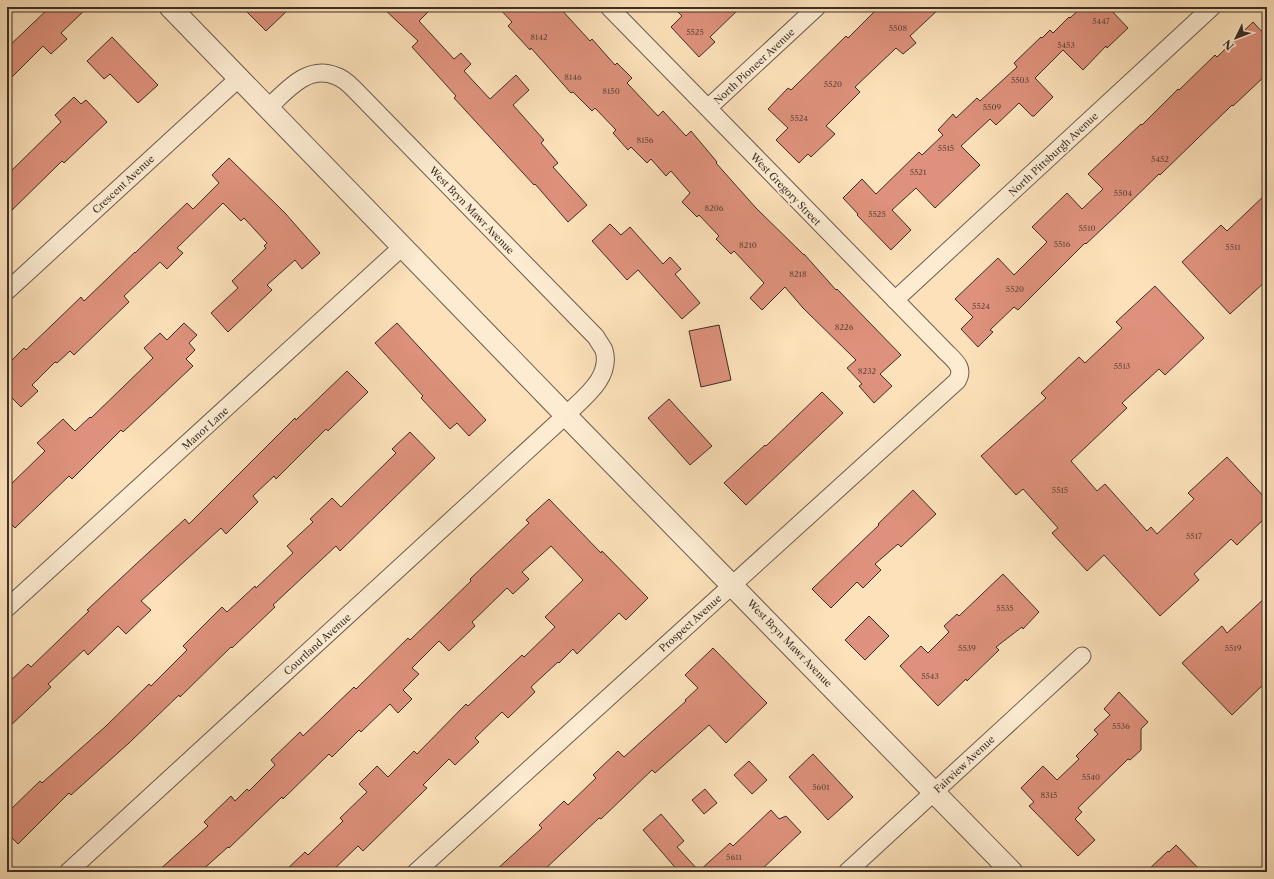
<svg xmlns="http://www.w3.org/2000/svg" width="1274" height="879" viewBox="0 0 1274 879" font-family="'Libre Caslon Text',serif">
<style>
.building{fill:#de917c;stroke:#3d2f27}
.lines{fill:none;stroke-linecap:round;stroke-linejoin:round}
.minor-casing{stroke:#6d5c4c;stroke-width:19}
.tertiary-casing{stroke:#6d5c4c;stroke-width:23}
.minor{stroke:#fdecd2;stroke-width:17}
.tertiary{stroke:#fdecd2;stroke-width:21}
.labels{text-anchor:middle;stroke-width:4;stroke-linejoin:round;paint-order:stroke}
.number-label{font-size:8px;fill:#65483c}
.street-label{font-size:10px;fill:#3d2f27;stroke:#fdecd2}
</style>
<rect width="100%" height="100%" fill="#fce1ba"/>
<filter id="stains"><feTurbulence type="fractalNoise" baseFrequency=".005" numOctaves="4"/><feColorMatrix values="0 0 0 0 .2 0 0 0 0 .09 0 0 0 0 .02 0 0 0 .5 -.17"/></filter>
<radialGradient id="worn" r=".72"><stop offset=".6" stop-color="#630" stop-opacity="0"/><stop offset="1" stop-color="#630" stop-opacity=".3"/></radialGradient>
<g class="building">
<path d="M50,7H88L61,33L67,39L51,54L43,46L7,82V48Z"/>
<path d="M242,7H291L266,31Z"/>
<path d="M382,7H433L419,21L454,59L461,53L471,64L464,71L490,99L516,75L529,90L513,105L544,140L541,143L558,163L553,167L587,205L568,222L535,184L534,185L454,98L456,96L412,47L418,41Z"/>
<path d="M498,7H559L590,41L592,39L615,65L617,63L632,78L627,83L658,116L663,111L686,136L691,131L717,162L716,163L756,208L804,255V254L836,290L837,289L901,355L880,374L892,386L874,403L859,386L862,384L847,368L856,360L803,308L785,287L762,310L750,298L764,283L734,251L731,254L716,239L719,236L699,215L697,217L682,202L690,193L671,171L666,176L651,159L647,163L631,147L628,150L613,133L616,130L595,108L592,111L573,92L571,93L531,48L530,50L508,26L512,22Z"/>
<path d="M673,7H741L710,37L715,42L699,57L671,27L682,16Z"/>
<path d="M879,7H941L910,36L916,43L903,54L896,48L855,87L860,92L826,126L835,134L811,157L808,154L799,163L776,140L788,128L768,109L788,88L791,90L846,36L848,38Z"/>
<path d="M1082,7H1108L1128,28L1107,48L1106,46L1083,70L1063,50L1035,78L1053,97L1034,116H1032L1019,103L996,125L990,119L961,146L980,165L935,208L916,188L892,210L911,230L891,250L857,215L858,214L843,198L862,179L876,194L919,152L922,155L943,135L938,130L953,114L956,118L977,98L980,101L1017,67L1014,63L1041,37L1042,38L1050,30L1053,33L1069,17L1070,18Z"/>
<path d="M1253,22L1267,37V74L1233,106L1232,105L1160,175L1159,174L1123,209L1086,244L1085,243L1018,310L1014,307L990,330L993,332L978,347L961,329L973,317L955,299L998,258L1014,275L1047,242L1032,227L1067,193L1082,209L1103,189L1088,174L1141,124L1142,125L1178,89L1179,90L1215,55L1217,57Z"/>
<path d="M112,37L158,85L138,103L110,74L104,79L87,61Z"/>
<path d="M74,97L81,104L86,100L107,122L64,163L62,161L7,215V175L61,122L55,115Z"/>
<path d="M229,158L285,213L320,253L302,269L295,260L267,285L272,290L228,332L211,313L238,288L232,281L266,248L264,246L267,243L244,218L241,221L223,203L177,248L183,253L167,269L160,262L124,296L129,302L74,355L70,351L57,363L55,362L32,385L38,391L21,407L7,393V365L24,348L26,350L81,297L84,301L135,252V253L187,203L193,209L219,183L212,175Z"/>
<path d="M1267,193V280L1230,314L1182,262L1221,225L1227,231Z"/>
<path d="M610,224L621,235L630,227L663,264L670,257L681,269L675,274L700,303L682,319L638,270L627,280L592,241Z"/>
<path d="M1155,286L1204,338L1165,375L1159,369L1122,403L1127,408L1071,461L1097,491L1105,484L1147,531L1151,527L1157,534L1194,499L1188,493L1227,457L1267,500V516L1237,545L1231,539L1194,574L1199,580L1160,616L1104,555L1087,571L1052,533L1058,528L1023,489L1016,495L981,456L1046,398L1041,393L1079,357L1085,363L1122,328L1116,322Z"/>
<path d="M184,323L197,335L189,343L195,350L186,359L193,366L123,432L121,430L72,479L69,476L15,528L7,520V488L45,451L37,443L63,419L75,431L90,417L91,418L153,358L144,348L160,333L167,340Z"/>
<path d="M397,323L486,420L469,436L457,423L450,429L421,398L423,396L375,343Z"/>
<path d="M719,325L731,380L701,387L689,331Z"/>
<path d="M347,371L368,392L328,431L326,429L276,479L274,476L253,496L258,502L226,534L221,528L141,601L151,610L126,634L118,626L88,655L84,650L48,684L51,687L7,729V684L28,664L31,667L89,611L87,610L135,565L185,519L189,524L295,418L296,420Z"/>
<path d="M822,392L843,413L746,505L724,483L765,445L766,446Z"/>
<path d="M669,399L712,446L690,465L648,418Z"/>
<path d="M410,432L435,458L340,551L336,546L273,605L275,607L232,648L231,647L180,697L179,695L129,743L71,795L69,793L18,844L7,833V813L40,781L42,783L106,726L149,684L151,686L187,650L183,646L222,607L227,612L255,586L256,588L293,553L287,546L313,522L310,519L332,498L341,507L396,453L392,449Z"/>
<path d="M913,490L936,514L901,547L898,544L875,564L881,570L863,588L857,582L831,608L812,589L879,525L878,524Z"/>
<path d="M549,499L601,553L602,551L648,598L626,620L619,613L577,654L573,649L559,663L558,662L531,687L535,692L508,718L502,712L475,738L479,742L455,765L449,759L423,785L427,788L363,851L358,846L331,872H284L305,852L308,855L343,821L340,818L367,792L359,784L377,766L388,777L414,751L417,754L466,704L468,706L522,655L524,657L555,627L545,617L583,580L551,546L522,572L529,579L513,594L507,588L472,622L475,626L449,651L439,641L412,668L419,674L403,690L412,699L398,713L390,704L361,732L359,730L332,757L329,754L283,799L282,797L229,848L228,847L200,872H157L208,826L204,822L231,796L235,801L247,789L249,791L275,765L271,760L300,732L303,736L354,687L356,689L408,638L410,640L471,581L470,579L529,523L526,520Z"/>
<path d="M1003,574L1039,612L1023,629L1022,627L996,647L999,650L967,681L966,679L938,706L900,666L921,646L928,653L949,632L944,626L957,614L959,616Z"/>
<path d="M1267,596V681L1232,715L1182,663L1222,626L1227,633Z"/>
<path d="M869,616L889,636L865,660L845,640Z"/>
<path d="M713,648L767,703L726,743L709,725L655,773L652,770L601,819L599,818L542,872H494L542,828L539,825L564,801L568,805L596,778L593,775L618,751L624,757L686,701L685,700L698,688L685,675Z"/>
<path d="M1119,692L1148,722L1141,729V750L1130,760L1128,759L1078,808L1082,812L1075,819L1095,840L1078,856L1029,806L1034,802L1021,788L1043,766L1057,780L1079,759L1076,756L1098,734L1094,730L1110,715L1104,709Z"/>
<path d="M813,754L853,797L828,820L789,777Z"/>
<path d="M749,761L767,780L752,794L734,775Z"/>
<path d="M705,789L717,803L704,814L692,800Z"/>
<path d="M771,810L779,819L786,816L801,832L759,872H679L643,830L661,814L684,841L677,847L699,871L730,843L733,846Z"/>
<path d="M1176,845L1202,872H1146L1168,851L1169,852Z"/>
</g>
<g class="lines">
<g class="minor-casing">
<g id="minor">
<path d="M708,108L817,7"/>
<path d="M7,291L239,78"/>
<path d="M895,300L1212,7"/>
<path d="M7,608L402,247"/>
<path d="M68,872L566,415C583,398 612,378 604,350C602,346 598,341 596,337L354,89C349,84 343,78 336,76C308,64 287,90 268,108"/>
<path d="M416,872L957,381C965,368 955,361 946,352L609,7"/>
<path d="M847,872L1082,656"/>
</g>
</g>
<g class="tertiary-casing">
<path id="tertiary" d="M170,7L582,432L1012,872"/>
</g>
<use href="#minor" class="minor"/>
<use href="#tertiary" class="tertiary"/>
</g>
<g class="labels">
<g class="number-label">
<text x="1101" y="24">5447</text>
<text x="898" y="31">5508</text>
<text x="695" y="35">5525</text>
<text x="539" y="40">8142</text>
<text x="1066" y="48">5453</text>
<text x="573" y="80">8146</text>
<text x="1020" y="83">5503</text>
<text x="833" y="87">5520</text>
<text x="611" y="94">8150</text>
<text x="992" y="110">5509</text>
<text x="799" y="121">5524</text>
<text x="645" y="143">8156</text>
<text x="946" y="151">5515</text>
<text x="1160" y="162">5452</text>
<text x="918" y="175">5521</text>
<text x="1123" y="196">5504</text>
<text x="714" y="211">8206</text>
<text x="877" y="217">5525</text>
<text x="1087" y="231">5510</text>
<text x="1062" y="247">5516</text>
<text x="748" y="248">8210</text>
<text x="1233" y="250">5511</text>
<text x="798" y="277">8218</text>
<text x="1015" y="292">5520</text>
<text x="981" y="309">5524</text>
<text x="844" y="330">8226</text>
<text x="1122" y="369">5513</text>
<text x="867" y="374">8232</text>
<text x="1060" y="493">5515</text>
<text x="1194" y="539">5517</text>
<text x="1005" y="611">5535</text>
<text x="967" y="651">5539</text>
<text x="1233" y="651">5519</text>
<text x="930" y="679">5543</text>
<text x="1121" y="729">5536</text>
<text x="1091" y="780">5540</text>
<text x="821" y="790">5601</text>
<text x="1049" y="798">8315</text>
<text x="734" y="860">5611</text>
</g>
<g class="street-label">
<text transform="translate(754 66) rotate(-43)" y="4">North Pioneer Avenue</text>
<text transform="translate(1053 154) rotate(-43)" y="4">North Pittsburgh Avenue</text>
<text transform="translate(123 184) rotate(-43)" y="4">Crescent Avenue</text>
<text transform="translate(786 189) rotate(46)" y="4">West Gregory Street</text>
<text transform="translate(472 210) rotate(46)" y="4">West Bryn Mawr Avenue</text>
<text transform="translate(205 428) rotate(-42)" y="4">Manor Lane</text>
<text transform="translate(690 623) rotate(-42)" y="4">Prospect Avenue</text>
<text transform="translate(790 643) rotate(46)" y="4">West Bryn Mawr Avenue</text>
<text transform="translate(317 644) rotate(-42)" y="4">Courtland Avenue</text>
<text transform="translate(964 764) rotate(-43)" y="4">Fairview Avenue</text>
</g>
</g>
<rect width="1274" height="879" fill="none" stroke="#fce1ba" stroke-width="24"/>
<rect x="8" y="8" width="1258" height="863" fill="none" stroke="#3d2f27" stroke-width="2"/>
<rect x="12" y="12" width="1250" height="855" fill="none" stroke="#3d2f27"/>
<g transform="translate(1236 38) rotate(227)" stroke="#fdecd2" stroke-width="3" paint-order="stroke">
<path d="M0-3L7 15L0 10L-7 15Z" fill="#3d2f27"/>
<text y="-6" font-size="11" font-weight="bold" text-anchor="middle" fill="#3d2f27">N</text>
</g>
<rect width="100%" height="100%" filter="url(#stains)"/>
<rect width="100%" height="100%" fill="url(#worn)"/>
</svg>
